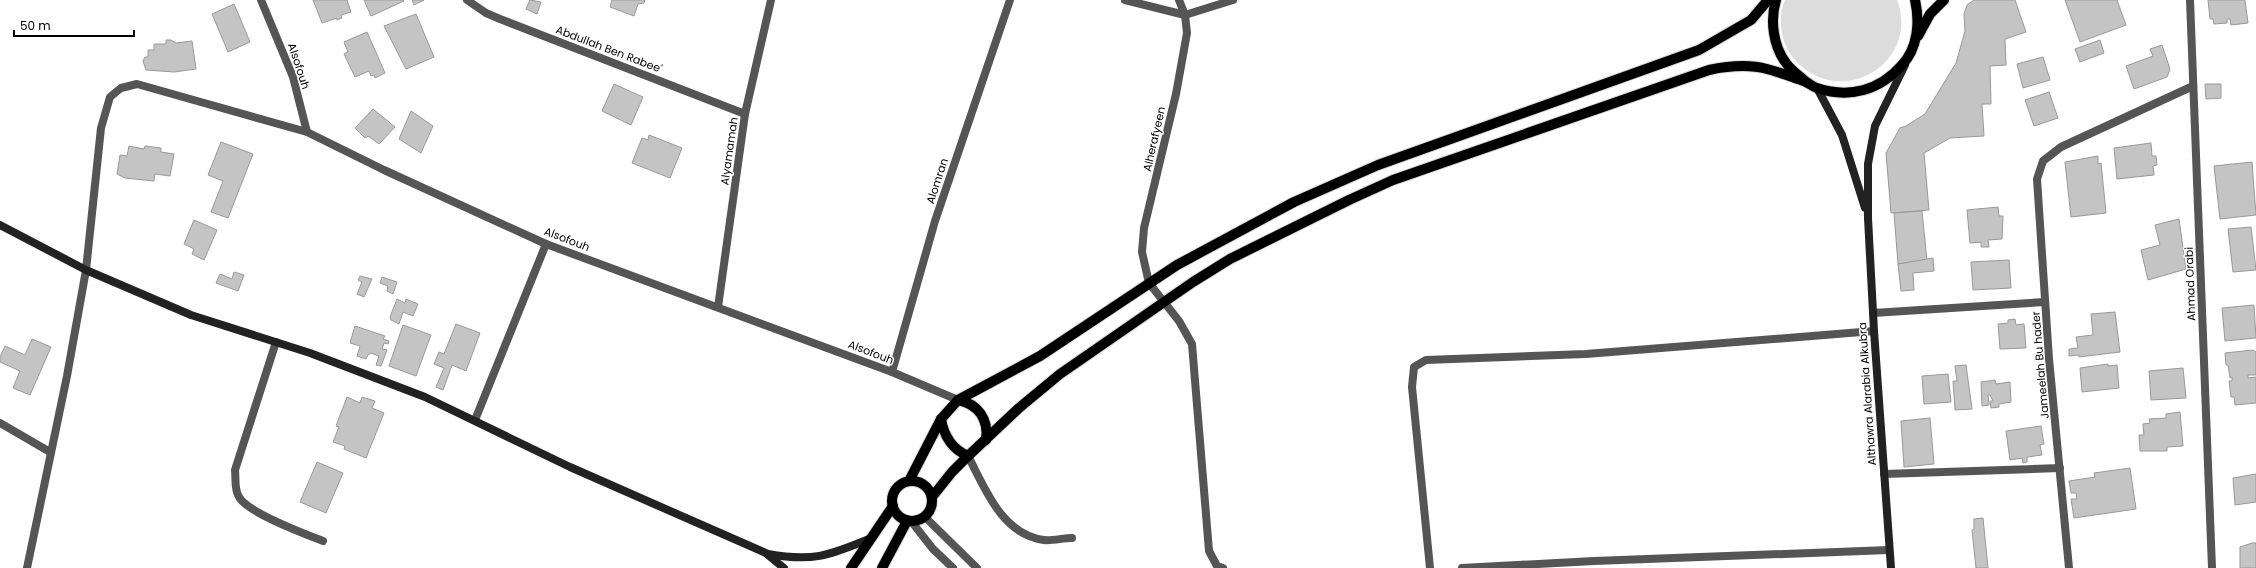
<svg xmlns="http://www.w3.org/2000/svg" width="2256" height="568" viewBox="0 0 2256 568" font-family="Poppins,sans-serif">
<style>
.green{fill:#dcdcdc}
.building{fill:#c4c4c4;stroke:#999}
.lines{fill:none;stroke-linecap:round;stroke-linejoin:round}
.primary-casing{stroke:#dbdbdb;stroke-width:12}
.lane{stroke:#555;stroke-width:8}
.street{stroke:#555;stroke-width:8}
.secondary{stroke:#222;stroke-width:8}
.primary{stroke:#000;stroke-width:10}
.labels{text-anchor:middle;stroke-width:3;stroke-linejoin:round;paint-order:stroke}
.street-label{font-size:11px;fill:#000;stroke:#fff}
</style>
<rect width="100%" height="100%" fill="#fff"/>
<path class="green" d="M1785,0H1897C1919,56 1854,104 1806,70C1796,63 1788,53 1784,41C1780,27 1779,14 1785,0Z"/>
<g class="building">
<path d="M313,0H347L351,12L341,15L342,18L337,20V18L322,23Z"/>
<path d="M364,0H403L404,1L371,16Z"/>
<path d="M412,0H424L414,5Z"/>
<path d="M530,0L541,2L537,14L526,9Z"/>
<path d="M612,0H645L644,3L638,4L634,16L610,7Z"/>
<path d="M1974,0H2015L2026,32L2005,39L2006,65L1990,66L1991,104H1982L1984,136L1950,138L1924,153L1929,210L1891,213L1886,153L1900,128L1906,126L1925,114L1956,63L1965,31L1964,14L1967,5Z"/>
<path d="M2065,0H2117L2126,25L2080,42Z"/>
<path d="M2208,0H2245L2248,23L2231,25L2230,19H2227V23L2214,24L2213,19H2210Z"/>
<path d="M234,4L250,42L228,52L212,14Z"/>
<path d="M416,14L434,57L406,69L384,26Z"/>
<path d="M367,32L385,73L375,78L374,75L371,76L369,71L355,77L344,54L348,52L344,42Z"/>
<path d="M166,40H171L176,43L192,41L196,69L174,72L146,70L143,61L145,57H148V50H154V44H166Z"/>
<path d="M2100,40L2104,53L2080,62L2075,49Z"/>
<path d="M2162,45L2170,69L2167,77L2134,89L2126,66L2153,56L2150,49Z"/>
<path d="M2043,57L2050,80L2023,88L2017,64Z"/>
<path d="M614,84L643,97L631,125L602,111Z"/>
<path d="M2205,84H2221V98L2206,99Z"/>
<path d="M2049,92L2058,118L2034,126L2025,100Z"/>
<path d="M373,109L395,127L379,144L368,136L365,138L355,128Z"/>
<path d="M411,111L433,126L421,153L399,139Z"/>
<path d="M649,135L682,148L670,178L632,163L642,138L648,140Z"/>
<path d="M221,142L253,154L228,218L211,212L223,181L208,175Z"/>
<path d="M2151,143L2152,156H2156L2157,165L2153,166L2154,175L2117,179L2114,148Z"/>
<path d="M129,146L144,149L145,146L161,148V152L174,154L170,176L155,174L154,181L125,178L117,174L120,155L127,156Z"/>
<path d="M2098,156V164L2101,163L2106,213L2071,217L2065,162Z"/>
<path d="M2252,162L2256,215L2220,219L2214,166Z"/>
<path d="M1998,207L1999,216H2003L2002,239L1988,240L1989,247H1981V242L1970,243L1967,210Z"/>
<path d="M1922,211L1927,261L1898,264L1894,213Z"/>
<path d="M2179,219L2186,269L2148,280L2141,250L2160,245L2155,225Z"/>
<path d="M194,220L217,230L204,260L192,254L194,249L184,244Z"/>
<path d="M2251,227L2256,270L2233,272L2228,229Z"/>
<path d="M1933,258L1934,271L1913,273L1914,290L1901,291L1898,264Z"/>
<path d="M2009,260L2011,288L1973,290L1971,262Z"/>
<path d="M234,272L244,275L238,291L216,283L220,274L232,279Z"/>
<path d="M360,276L372,279L364,297L357,294L362,282L358,280Z"/>
<path d="M382,277L397,282L393,294L387,291L388,286L380,283Z"/>
<path d="M397,299L405,303L406,299L418,304L413,316L403,312L399,324L391,320L390,317Z"/>
<path d="M2254,305L2256,338L2225,341L2222,308Z"/>
<path d="M2115,312L2120,352L2079,357V355L2069,356V349L2078,348L2076,337L2093,335L2091,314Z"/>
<path d="M2015,319L2016,325L2024,324L2026,348L2000,349L1998,324L2008,323V320Z"/>
<path d="M456,324L480,333L466,371L452,365L443,390L436,387L444,368L434,364L439,352L444,354Z"/>
<path d="M403,325L431,335L416,376L389,366Z"/>
<path d="M355,326L385,336L383,339L389,341L388,344L384,343L382,349L387,350L381,366L376,365L379,356L371,353L368,355L366,359L357,356L360,346L350,343Z"/>
<path d="M32,339L51,347L30,395L13,388L20,371L0,362V357L5,346L25,355Z"/>
<path d="M2253,350L2256,352V375H2248V378L2256,377V403L2235,405L2234,397H2231L2229,381H2232V377L2230,378L2228,365H2226L2225,353Z"/>
<path d="M2108,364V366L2117,365L2119,388L2082,392L2080,368Z"/>
<path d="M1966,365L1972,409L1955,410L1953,381H1957L1955,366Z"/>
<path d="M2183,368L2186,398L2151,400L2149,371Z"/>
<path d="M1948,374L1951,402L1924,404L1922,376Z"/>
<path d="M1995,380L1996,384L2010,382L2011,402L1999,404V407L1991,408L1990,401H1993L1990,395H1988L1989,405L1982,406L1981,382Z"/>
<path d="M347,397L360,403L362,397L375,401L372,408L384,413L366,458L344,449L345,446L333,442L339,427L336,426Z"/>
<path d="M2180,412L2183,446L2167,447V451H2140L2139,435H2144L2143,424L2150,423L2149,419L2166,418V414Z"/>
<path d="M1930,418L1934,464L1904,467L1901,421Z"/>
<path d="M2041,426L2044,444L2040,445L2042,455L2027,457V462L2023,463L2022,458L2010,460L2006,431Z"/>
<path d="M317,462L343,473L326,513L300,502Z"/>
<path d="M2130,468L2136,509L2074,518L2071,499H2077L2076,493H2071L2069,481L2095,477L2094,473Z"/>
<path d="M2256,474V502L2235,505L2233,478Z"/>
<path d="M1983,518L1988,568H1976L1972,530L1974,529V519Z"/>
<path d="M2252,543H2256V568H2240V547Z"/>
</g>
<g class="lines">
<g class="primary-casing">
<g id="primary">
<path d="M1776,0C1770,20 1773,46 1786,63C1790,69 1798,75 1804,80"/>
<path d="M1918,36L1930,14L1944,0"/>
<path d="M958,400C978,404 989,419 986,440"/>
<path d="M941,419C944,437 952,449 968,456"/>
<circle cx="912" cy="501" r="20"/>
<path d="M909,481L941,419L958,400L1040,356L1177,265L1294,202L1378,165L1699,50L1751,20L1768,0"/>
<path d="M932,497L952,472L968,456L1019,408L1060,374L1193,282L1230,259L1349,200L1393,180L1709,70C1728,66 1748,64 1767,69C1779,72 1792,77 1804,81C1809,83 1813,87 1817,88C1850,99 1880,90 1902,65C1918,48 1920,22 1915,0"/>
<path d="M851,568L893,506"/>
<path d="M882,568L907,521"/>
</g>
</g>
<g class="lane">
<path d="M1873,313L2045,302"/>
<path d="M968,456C985,488 1002,535 1044,540C1052,541 1063,538 1072,538"/>
<path d="M1884,474L2060,468"/>
</g>
<g class="street">
<path d="M261,0L293,77L307,132L384,170L546,244L892,372L958,400"/>
<path d="M467,0L486,13L500,19L745,114"/>
<path d="M1125,0L1185,15L1233,0"/>
<path d="M1179,0L1185,15L1187,33L1176,94L1144,228L1142,252L1149,283L1179,321L1192,344L1209,551L1217,566L1223,568"/>
<path d="M2190,0L2212,568"/>
<path d="M718,307L745,114L771,0"/>
<path d="M276,342L235,470C236,479 234,489 239,497C248,513 305,534 323,541"/>
<path d="M892,372L935,221L1010,0"/>
<path d="M475,420L546,244"/>
<path d="M0,423L50,452"/>
<path d="M925,517L977,568"/>
<path d="M911,521L933,549L953,568"/>
<path d="M27,568L67,376L86,270L101,128L110,97L121,88L137,84L307,132"/>
<path d="M1430,568L1412,387L1414,367L1426,360L1586,354L1874,331"/>
<path d="M1462,568L1594,561L1889,550"/>
<path d="M2069,568L2049,359L2037,179L2043,161L2061,147L2193,86"/>
</g>
<g class="secondary">
<path d="M1817,88L1842,135L1865,208"/>
<path d="M0,225L86,270L191,315L310,353L425,397L570,467L768,554C812,562 828,556 869,539"/>
<path d="M768,555L784,568"/>
<path d="M1891,568L1874,331L1868,218V164L1875,126L1905,65"/>
</g>
<use href="#primary" class="primary"/>
</g>
<g class="labels">
<g class="street-label">
<text transform="translate(609 49) rotate(21)" y="4">Abdullah Ben Rabee'</text>
<text transform="translate(299 66) rotate(72)" y="4">Alsofouh</text>
<text transform="translate(1154 139) rotate(-77)" y="4">Alherafyeen</text>
<text transform="translate(729 151) rotate(-82)" y="4">Alyamamah</text>
<text transform="translate(937 181) rotate(-72)" y="4">Alomran</text>
<text transform="translate(567 239) rotate(21)" y="4">Alsofouh</text>
<text transform="translate(2190 284) rotate(-92)" y="4">Ahmad Orabi</text>
<text transform="translate(871 352) rotate(21)" y="4">Alsofouh</text>
<text transform="translate(2040 365) rotate(-95)" y="4">Jameelah Bu hader</text>
<text transform="translate(1867 394) rotate(-94)" y="4">Althawra Alarabia Alkubra</text>
</g>
</g>
<path d="M14 30v6h120v-6" fill="none" stroke="#000000" stroke-width="2"/>
<text x="20" y="30" font-size="12" fill="#000000" stroke="#ffffff" stroke-width="3" paint-order="stroke">50 m</text>
</svg>
